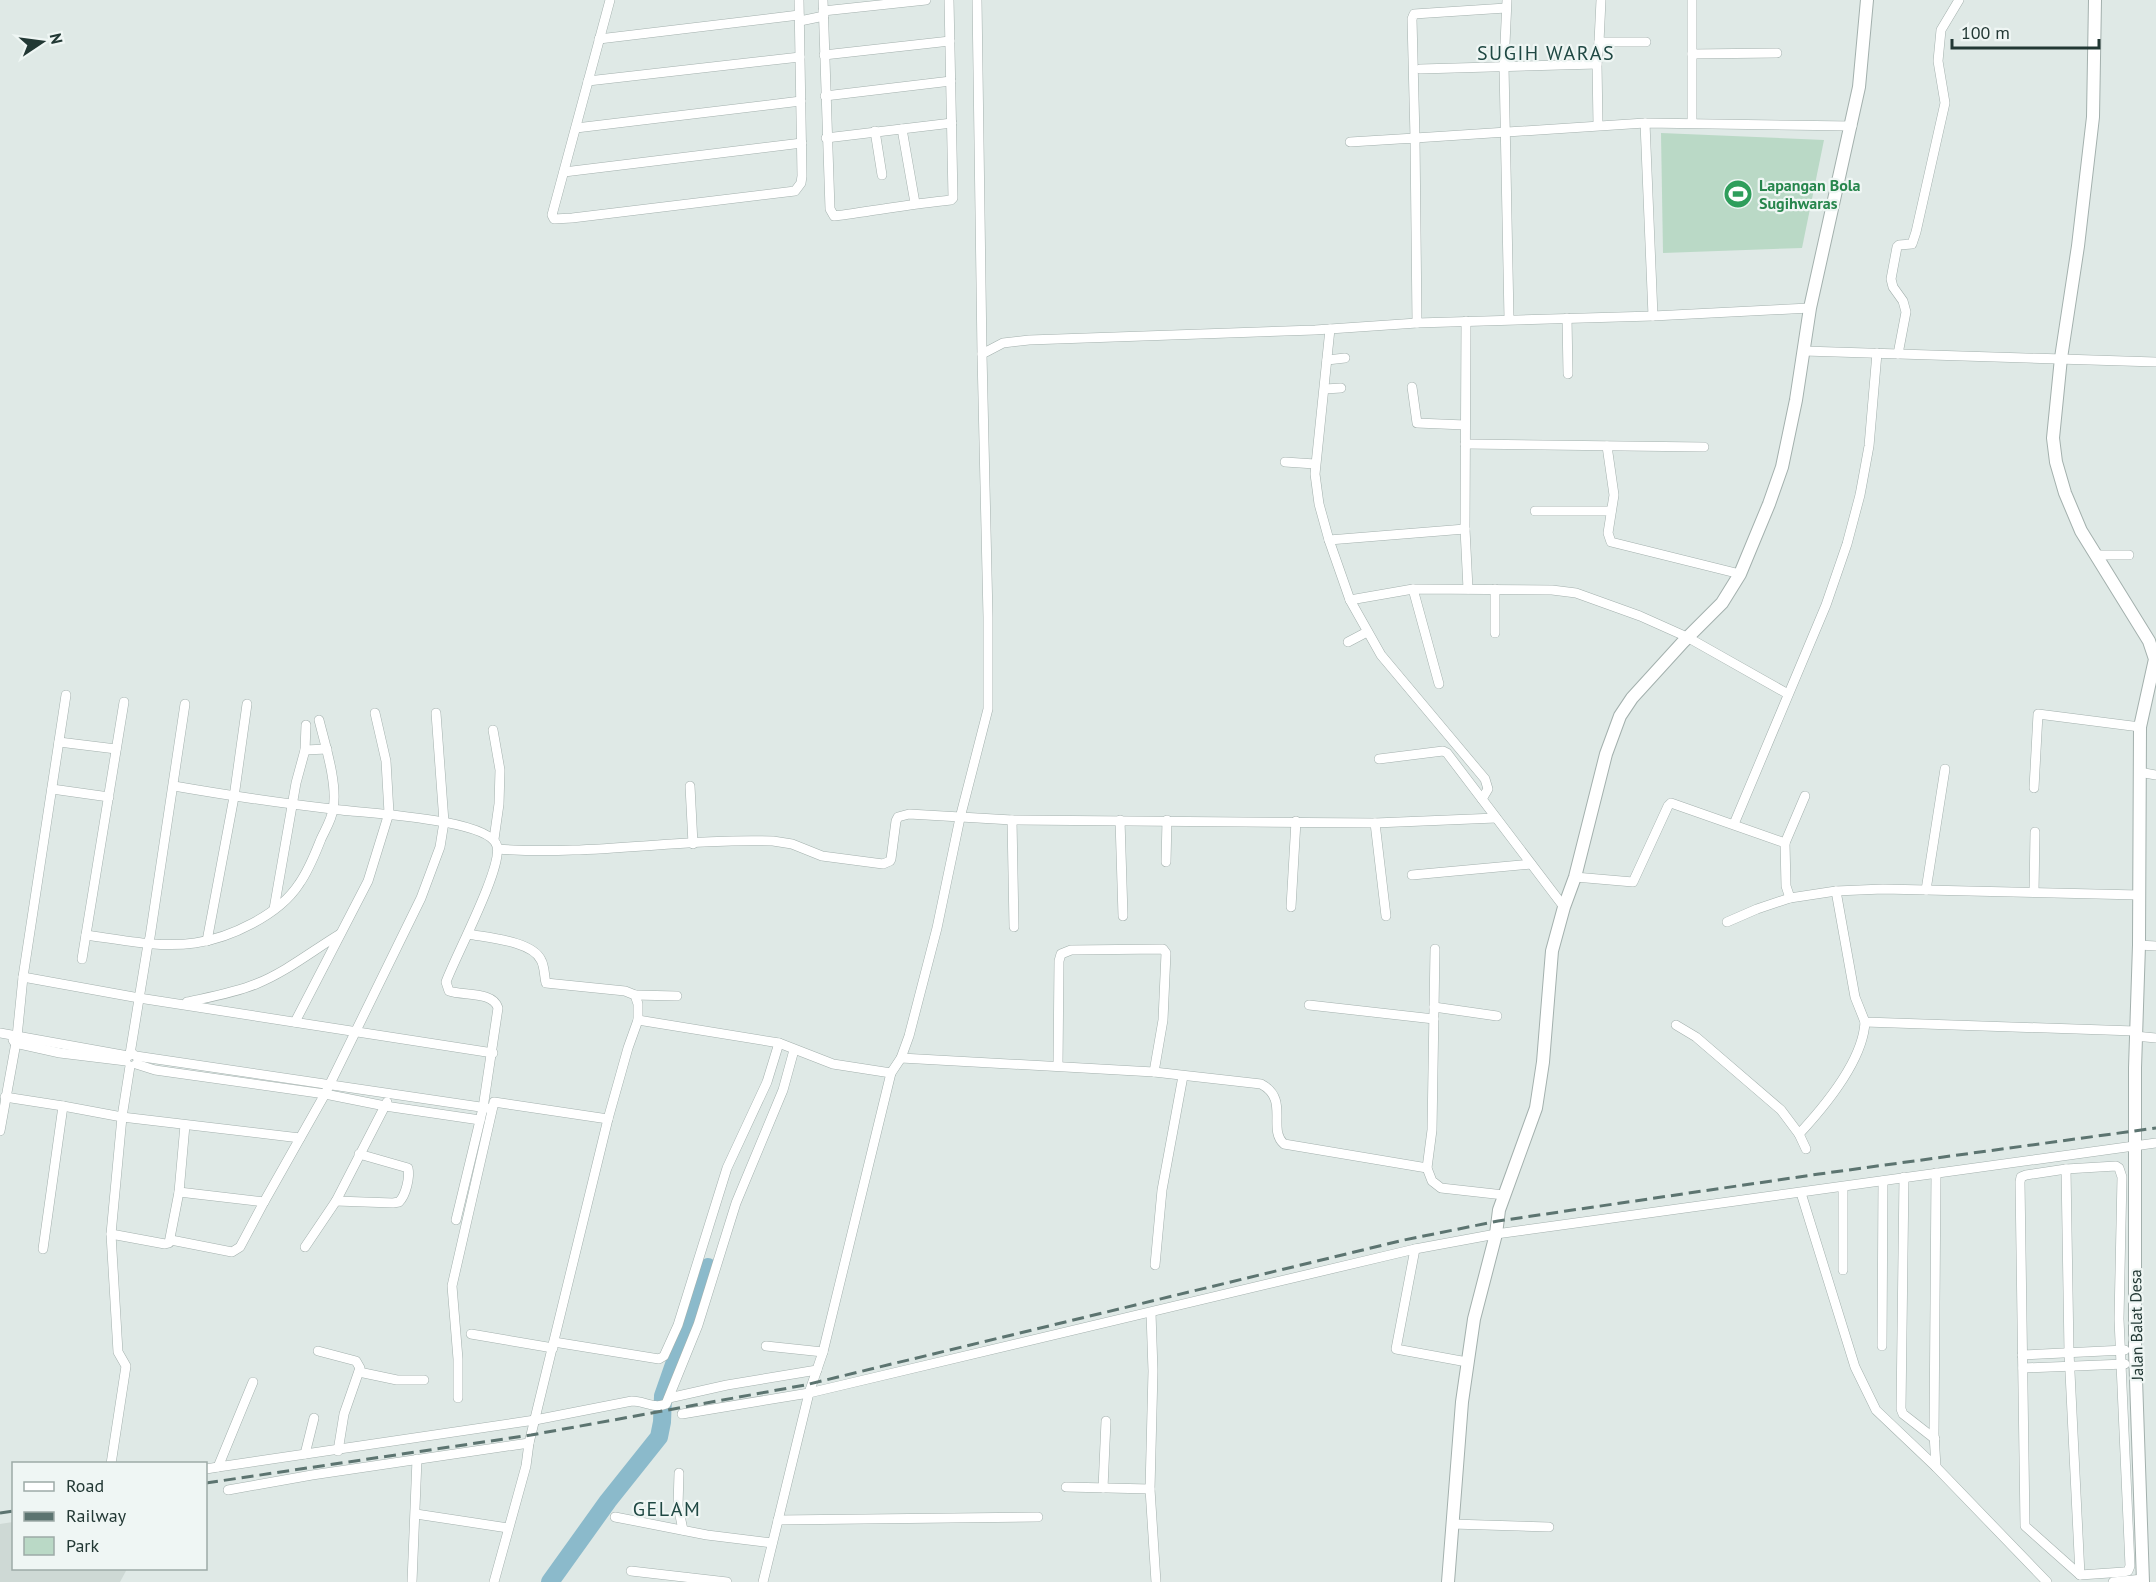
<svg xmlns="http://www.w3.org/2000/svg" width="2156" height="1582" viewBox="0 0 2156 1582" font-family="'PT Sans',sans-serif">
<style>
.built{fill:#ced9d5}
.green{fill:#bad9c6}
.lines{fill:none;stroke-linecap:round;stroke-linejoin:round}
.river{stroke:#8bbacb;stroke-width:18}
.minor-casing{stroke:#a3b0ad;stroke-width:10}
.tertiary-casing{stroke:#a3b0ad;stroke-width:14}
.minor{stroke:#fff;stroke-width:9}
.tertiary{stroke:#fff;stroke-width:12}
.rail{stroke:#5c7470;stroke-width:3;stroke-dasharray:12 6;stroke-linecap:butt}
.labels{text-anchor:middle;stroke-width:4.5;stroke-linejoin:round;paint-order:stroke}
.leisure-label{font-size:16px;font-weight:bold;fill:#27864d;stroke:#eff6f4;text-anchor:start}
.street-label{font-size:16px;fill:#223834;stroke:#eff6f4}
.quarter-label{font-size:20px;letter-spacing:1.5px;fill:#1f4843;stroke:#eff6f4}
</style>
<rect width="100%" height="100%" fill="#dfe9e6"/>
<path class="built" d="M13,1522L14,1568L127,1569L120,1582H0V1524Z"/>
<path class="green" d="M1661,133L1824,140L1802,248L1663,253Z"/>
<g class="lines">
<path class="river" d="M550,1582L608,1501L659,1437L662,1422L663,1396L708,1267"/>
<g class="minor-casing">
<g id="minor">
<path d="M610,0L552,215L554,219L572,218L795,191L801,183L802,176L799,0"/>
<path d="M823,0L830,209L834,216C873,211 911,204 951,200L953,198L949,0"/>
<path d="M977,0L982,354"/>
<path d="M1507,0L1504,66L1509,319"/>
<path d="M1692,0V123"/>
<path d="M1506,8L1414,14L1412,19L1415,138L1645,123L1852,126"/>
<path d="M823,11L926,0"/>
<path d="M800,21L824,16"/>
<path d="M599,39L799,15"/>
<path d="M1599,42L1601,0"/>
<path d="M1692,54L1777,53"/>
<path d="M824,55L950,41"/>
<path d="M1420,69L1597,64"/>
<path d="M588,81L800,57"/>
<path d="M825,96L951,81"/>
<path d="M1645,123L1653,316"/>
<path d="M1598,125L1597,64L1599,42H1646"/>
<path d="M576,128L801,101"/>
<path d="M902,129L915,203"/>
<path d="M875,131L882,175"/>
<path d="M826,138L952,123"/>
<path d="M1350,142L1415,138L1417,323"/>
<path d="M564,172L802,143"/>
<path d="M1567,318L1568,374"/>
<path d="M1466,321L1465,529L1468,589"/>
<path d="M1330,329L1315,474L1319,504L1329,540L1350,600L1381,655L1485,779L1488,789L1482,799"/>
<path d="M1804,351L2156,362"/>
<path d="M1898,354L1906,312L1903,301L1893,287L1891,279L1897,247L1899,245L1912,244L1916,232L1945,103L1938,61L1941,30L1959,0"/>
<path d="M1327,360L1345,358"/>
<path d="M1412,387L1417,423L1465,425"/>
<path d="M1325,389L1341,388"/>
<path d="M1465,444L1704,447"/>
<path d="M1607,446L1614,495L1608,533L1611,542L1740,574"/>
<path d="M1285,462L1315,464"/>
<path d="M1535,511H1611"/>
<path d="M1329,540L1465,529"/>
<path d="M2095,555H2129"/>
<path d="M1413,589L1439,684"/>
<path d="M1495,589V633"/>
<path d="M1350,600L1413,589L1552,590L1576,593L1640,616L1687,637L1788,694"/>
<path d="M1348,642L1367,632"/>
<path d="M493,730L500,770L499,804L494,839"/>
<path d="M59,742L116,749"/>
<path d="M305,750L327,749"/>
<path d="M1379,759L1443,751L1447,753L1564,907"/>
<path d="M2139,772L2156,775"/>
<path d="M174,786C226,795 279,803 332,809C359,813 490,818 497,846C503,867 455,957 446,982L449,991C463,996 493,991 498,1008L483,1108L456,1220"/>
<path d="M690,786L693,844"/>
<path d="M2034,788L2038,714L2140,727"/>
<path d="M52,789L109,797"/>
<path d="M1012,820L1014,927"/>
<path d="M1120,820L1123,916"/>
<path d="M1375,823L1386,916"/>
<path d="M1734,824L1826,605L1847,544L1860,495L1869,446L1877,353"/>
<path d="M1785,843L1805,796"/>
<path d="M498,849C590,856 681,838 773,841L792,844L822,856L883,864L890,861L891,859L896,821L898,817L909,814L1012,820L1375,823L1496,818"/>
<path d="M1166,862L1167,820"/>
<path d="M1412,875L1531,864"/>
<path d="M1575,877L1633,882L1668,806L1671,803L1785,843L1786,886L1790,898L1836,891L1883,889L2139,895"/>
<path d="M1926,890L1945,769"/>
<path d="M1836,891L1855,997L1865,1022L2135,1031"/>
<path d="M2034,892L2035,832"/>
<path d="M1291,907L1296,821"/>
<path d="M274,909L296,783L305,750L306,725"/>
<path d="M1727,922L1757,909L1790,898"/>
<path d="M468,934C489,938 532,941 541,960C545,967 544,976 546,983L625,991L635,995L638,1004V1020L628,1048L608,1119L529,1443L526,1466L494,1582"/>
<path d="M86,935C122,940 159,948 195,943C230,938 279,915 299,884C309,870 315,854 321,839C325,830 332,819 333,809C338,785 325,744 319,720"/>
<path d="M207,941L234,797L247,704"/>
<path d="M2139,945L2156,946"/>
<path d="M1435,949L1432,1130L1427,1168L1432,1181L1441,1188L1504,1195"/>
<path d="M82,959L124,702"/>
<path d="M23,977L139,998L493,1053"/>
<path d="M635,995L677,996"/>
<path d="M187,1002C210,997 234,993 256,984C286,972 312,951 340,934"/>
<path d="M1309,1005L1434,1019"/>
<path d="M1434,1007L1497,1016"/>
<path d="M638,1020L779,1043L833,1064L891,1073"/>
<path d="M295,1022L368,881L389,813L386,761L375,713"/>
<path d="M1676,1025L1696,1037L1781,1110L1799,1134C1825,1106 1863,1061 1865,1022"/>
<path d="M0,1033L128,1056L133,1054"/>
<path d="M2135,1036L2156,1038"/>
<path d="M13,1040L15,1043L60,1053L126,1061"/>
<path d="M130,1054L148,944L150,937L185,704"/>
<path d="M136,1056L487,1108"/>
<path d="M901,1058L1154,1072L1261,1084C1290,1099 1267,1129 1284,1144L1427,1168"/>
<path d="M136,1064L155,1070L325,1094L385,1106L480,1120"/>
<path d="M1058,1066L1059,961L1061,954L1071,950L1163,949L1166,953L1163,1020L1154,1072"/>
<path d="M5,1097L63,1106L122,1117L300,1138"/>
<path d="M0,1131L17,1037L23,977L66,695"/>
<path d="M1799,1134L1806,1149"/>
<path d="M2116,1166L2119,1168L2122,1177L2119,1319L2130,1566L2128,1571L2124,1572L2080,1575L2025,1526L2020,1182L2021,1177L2026,1175L2066,1169Z"/>
<path d="M2066,1169L2069,1352L2080,1575"/>
<path d="M1936,1173L1934,1434L1936,1467"/>
<path d="M1904,1177L1901,1409L1903,1414L1935,1439"/>
<path d="M179,1192L264,1202"/>
<path d="M1801,1193L1855,1367L1876,1410L1936,1467L2047,1582"/>
<path d="M336,1201L393,1203L399,1202C406,1195 410,1177 408,1168L359,1154"/>
<path d="M111,1234L165,1244L169,1243L179,1192L185,1125"/>
<path d="M171,1240L232,1252L240,1247L264,1202L325,1094L421,898L440,847L444,822L436,713"/>
<path d="M305,1247L336,1201L387,1102"/>
<path d="M43,1249L63,1106"/>
<path d="M1415,1249L1396,1349L1467,1362"/>
<path d="M1155,1265L1162,1190L1183,1076"/>
<path d="M1843,1270V1187"/>
<path d="M1151,1313L1153,1371L1150,1489L1156,1582"/>
<path d="M471,1334L553,1348"/>
<path d="M554,1342L659,1359L664,1356L678,1325L727,1168L767,1082L779,1043"/>
<path d="M766,1346L823,1352"/>
<path d="M1882,1346L1883,1181"/>
<path d="M318,1351L356,1361L360,1368L344,1414L338,1451"/>
<path d="M2022,1355L2125,1350"/>
<path d="M2023,1368L2125,1364"/>
<path d="M359,1372L397,1380H424"/>
<path d="M253,1382L218,1467L535,1420L632,1401C645,1401 653,1409 666,1404L698,1325L736,1203L783,1090L794,1050"/>
<path d="M458,1398V1359L452,1286L494,1102L608,1119"/>
<path d="M669,1398L727,1385L817,1370"/>
<path d="M682,1414L809,1393L1415,1249L1496,1234L2156,1143"/>
<path d="M305,1454L314,1418"/>
<path d="M111,1464L126,1366L118,1352L111,1234L122,1117L130,1066"/>
<path d="M206,1469L218,1467"/>
<path d="M679,1473L678,1506L683,1530"/>
<path d="M1066,1487L1150,1489"/>
<path d="M1103,1488L1106,1421"/>
<path d="M228,1490L312,1475L529,1443"/>
<path d="M416,1514L508,1528"/>
<path d="M615,1517L707,1535L772,1543"/>
<path d="M778,1520L1038,1517"/>
<path d="M1452,1524L1549,1527"/>
<path d="M631,1571L727,1582"/>
<path d="M412,1582L417,1459"/>
<path d="M763,1582L809,1393L823,1352L891,1073L901,1058L909,1036L937,928L960,818L988,709V617L982,354L1003,343L1029,340L1315,330L1417,323L1653,316L1810,308"/>
<path d="M2113,1582L2143,1579"/>
</g>
</g>
<g class="tertiary-casing">
<g id="tertiary">
<path d="M2095,0L2093,117L2078,246L2061,358L2053,438L2056,462L2065,493L2081,531L2149,641L2155,659L2140,727L2139,945L2135,1068V1350L2143,1582"/>
<path d="M1448,1582L1462,1402L1474,1319L1496,1234L1499,1210L1536,1108L1543,1062L1552,951L1564,907L1575,877L1606,754L1620,716L1632,698L1683,642L1722,603L1740,574L1769,504L1782,467L1796,400L1810,308L1859,87L1867,0"/>
</g>
</g>
<use href="#minor" class="minor"/>
<use href="#tertiary" class="tertiary"/>
<g class="rail">
<path d="M206,1483L531,1435L805,1385L1404,1240L1498,1221L1819,1174L2156,1128"/>
<path d="M0,1513L14,1511"/>
</g>
</g>
<defs>
<g id="stadium-disc" transform="scale(1.5)"><circle r="9.5" fill="#2e9e5b" stroke="#eff6f4"/><path d="M0-5a6.5 5 0 1 0 0 10a6.5 5 0 1 0 0-10ZM-3.5-1.8h7v3.6h-7Z" fill="#fff"/></g>
</defs>
<g fill-rule="evenodd">
<use href="#stadium-disc" x="1738" y="194"/>
</g>
<g class="labels">
<g class="leisure-label">
<text x="1759" y="191">Lapangan Bola<tspan x="1759" dy="18">Sugihwaras</tspan></text>
</g>
<g class="street-label">
<text transform="translate(2136 1325) rotate(-91)" y="6">Jalan Balat Desa</text>
</g>
<g class="quarter-label">
<text x="1546" y="60">SUGIH WARAS</text>
<text x="667" y="1516">GELAM</text>
</g>
</g>
<rect x="12" y="1462" width="195" height="108" fill="#eff6f4" stroke="#9daaa7" stroke-width="1.5"/>
<rect x="24" y="1482" width="30" height="9" fill="#ffffff" stroke="#9daaa7" stroke-width="1.5"/>
<text x="66" y="1492" font-size="18" fill="#223834">Road</text>
<rect x="24" y="1512" width="30" height="9" fill="#5c7470" stroke="#9daaa7" stroke-width="1.5"/>
<text x="66" y="1522" font-size="18" fill="#223834">Railway</text>
<rect x="24" y="1537" width="30" height="18" fill="#bad9c6" stroke="#9daaa7" stroke-width="1.5"/>
<text x="66" y="1552" font-size="18" fill="#223834">Park</text>
<g transform="translate(42 42) rotate(77)" stroke="#eff6f4" stroke-width="4.5" paint-order="stroke">
<path d="M0-4.5L10 22L0 15L-10 22Z" fill="#223834"/>
<text y="-9" font-size="16" font-weight="bold" text-anchor="middle" fill="#223834">N</text>
</g>
<path d="M1952 39v9h147v-9" fill="none" stroke="#223834" stroke-width="3"/>
<text x="1961" y="39" font-size="18" fill="#223834" stroke="#eff6f4" stroke-width="4.5" paint-order="stroke">100 m</text>
</svg>
